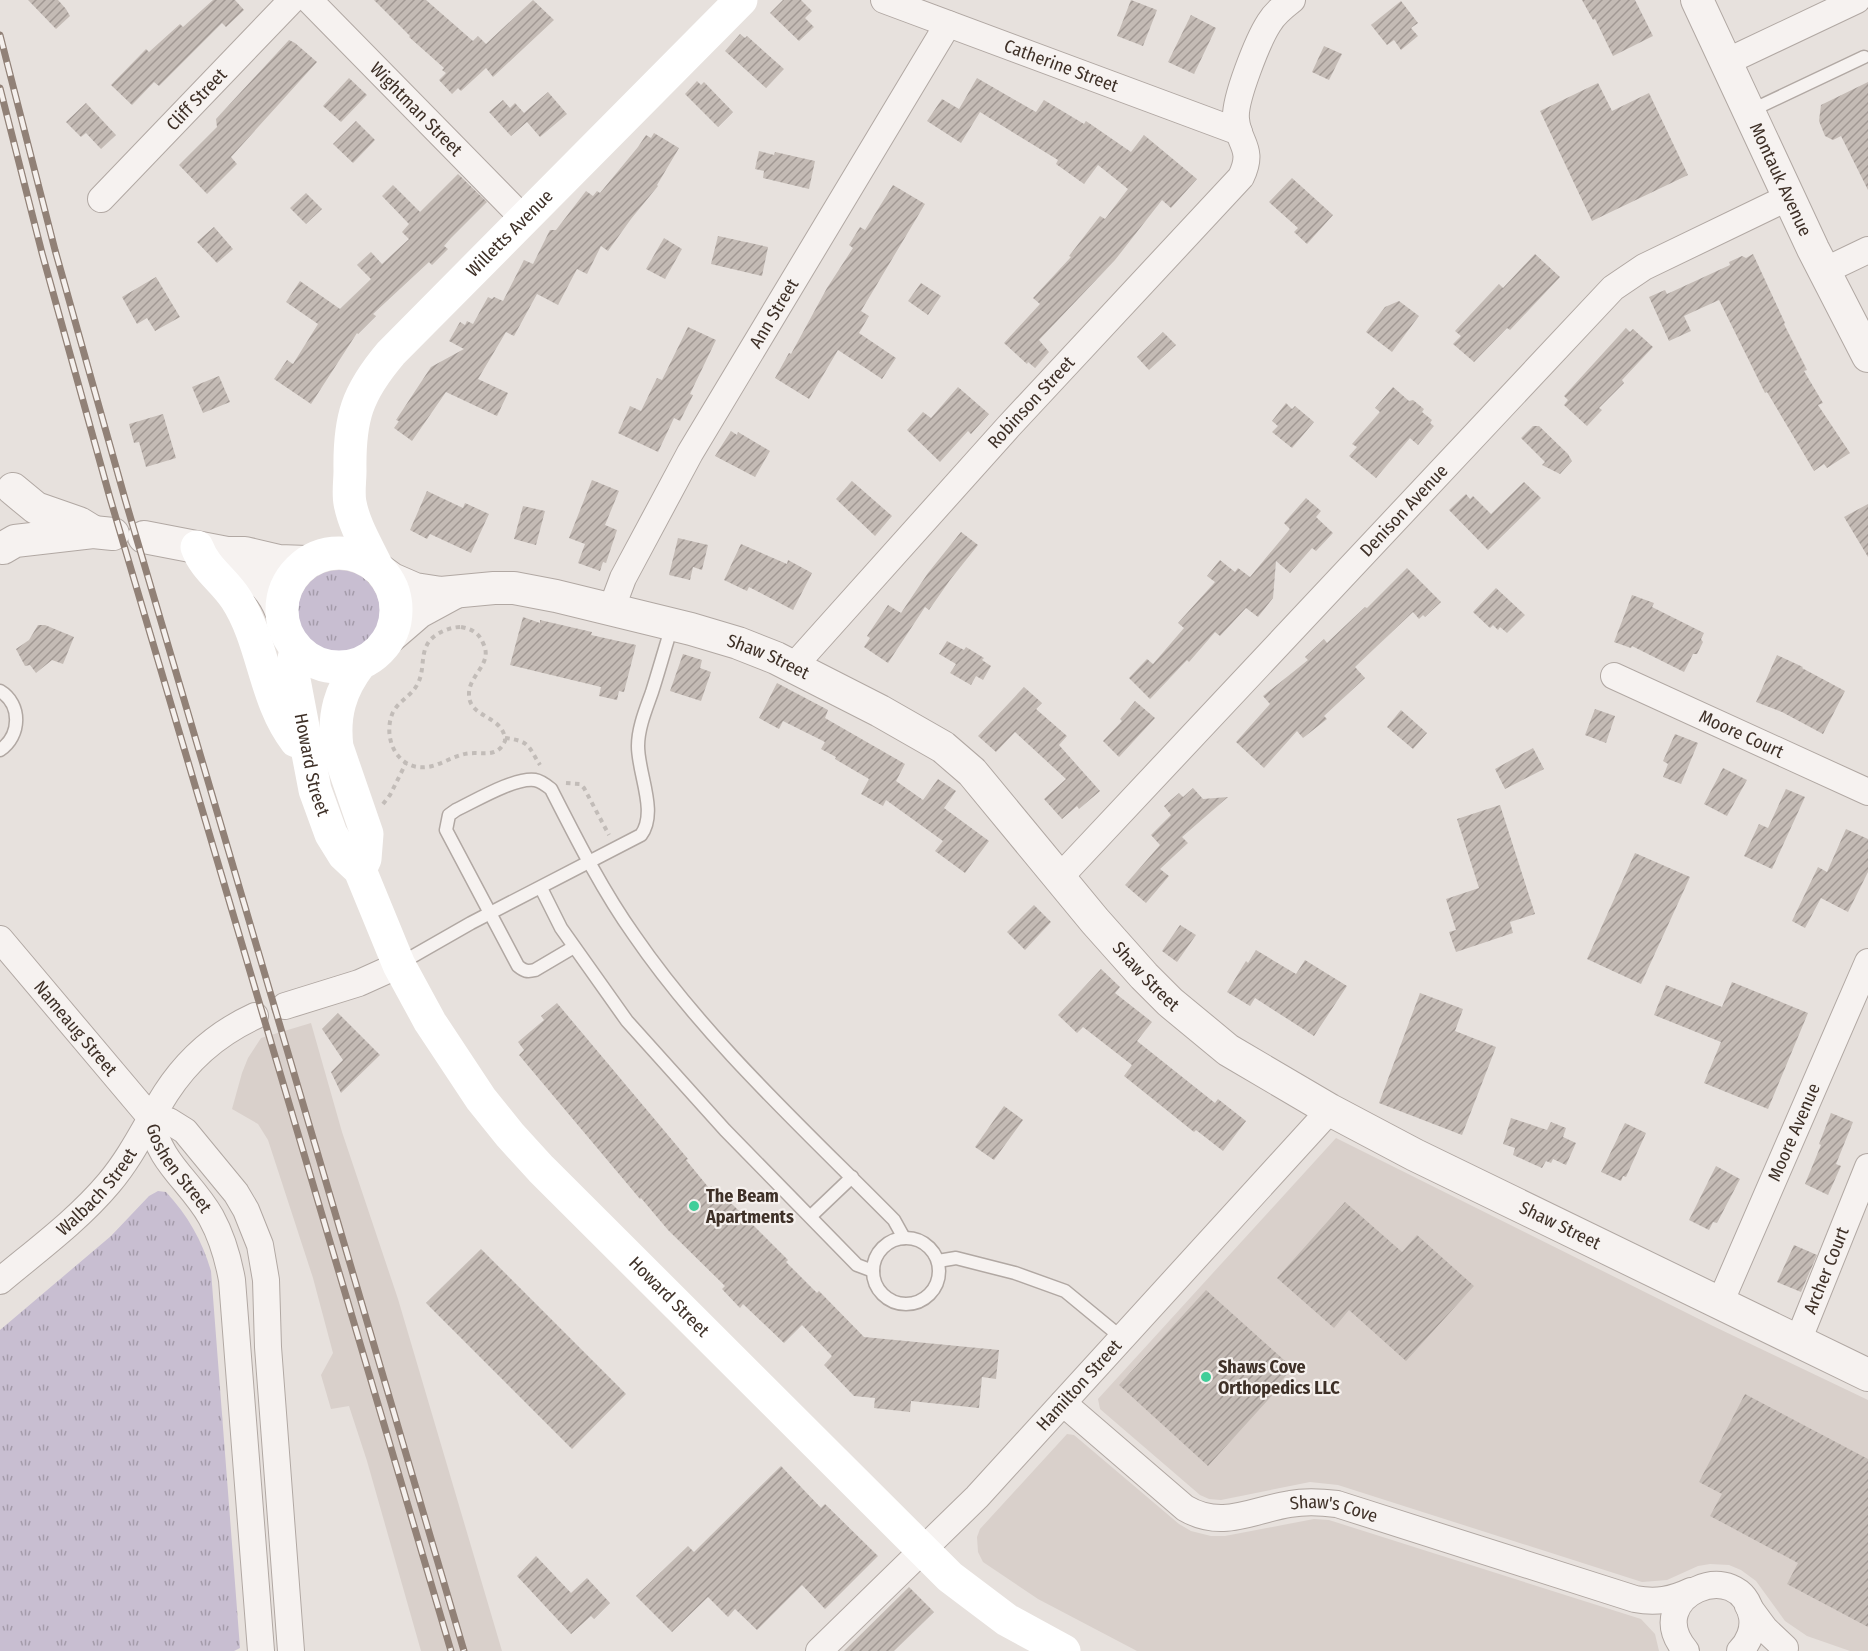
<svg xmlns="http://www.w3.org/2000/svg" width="1868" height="1651" viewBox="0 0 1868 1651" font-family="'Fira Sans Condensed',sans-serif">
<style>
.built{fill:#d9d0cb}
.grass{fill:url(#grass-tufts)}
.building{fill:url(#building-hatch)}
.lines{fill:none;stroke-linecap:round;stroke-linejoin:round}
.service-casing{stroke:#b1a8a3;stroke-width:15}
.minor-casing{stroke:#b1a8a3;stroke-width:28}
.tertiary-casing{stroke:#b1a8a3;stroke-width:34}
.path{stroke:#c2bcb8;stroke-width:4;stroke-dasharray:4.5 4.5;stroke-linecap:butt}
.service{stroke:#f6f2f0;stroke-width:12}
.minor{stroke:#f6f2f0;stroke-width:26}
.tertiary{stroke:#f6f2f0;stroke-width:32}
.secondary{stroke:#fff;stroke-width:33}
.rail-casing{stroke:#918177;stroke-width:7}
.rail{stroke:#f5f0ed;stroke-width:4.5;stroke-dasharray:14;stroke-linecap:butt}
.poi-dot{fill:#40ce99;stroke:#f5f0ed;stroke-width:2}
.labels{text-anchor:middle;stroke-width:4.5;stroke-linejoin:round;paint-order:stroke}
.street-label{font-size:18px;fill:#3e3027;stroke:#f5f0ed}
.poi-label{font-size:18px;font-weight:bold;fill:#3e3027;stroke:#f5f0ed;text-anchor:start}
</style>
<defs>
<pattern id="grass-tufts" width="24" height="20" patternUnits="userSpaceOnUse" patternTransform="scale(1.5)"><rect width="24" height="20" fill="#c8bed1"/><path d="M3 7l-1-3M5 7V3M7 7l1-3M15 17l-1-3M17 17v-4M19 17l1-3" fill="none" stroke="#a49baa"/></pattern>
<pattern id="building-hatch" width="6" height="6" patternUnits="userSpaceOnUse" patternTransform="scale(1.5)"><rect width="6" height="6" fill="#c4bbb5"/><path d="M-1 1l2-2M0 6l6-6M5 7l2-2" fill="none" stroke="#a19893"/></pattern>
</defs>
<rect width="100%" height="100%" fill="#e7e1dd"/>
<g class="built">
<path d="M311,1023L342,1132L398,1299L502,1651H421L367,1461L349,1406L331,1409L321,1375L333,1353L313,1278L268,1140L258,1124L232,1109L242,1073L248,1058L261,1038Z"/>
<path d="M1336,1138L1713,1326L1868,1400V1651H1850L1807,1636L1785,1621L1756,1581L1741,1570L1729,1565L1710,1564L1698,1566L1667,1580L1642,1582L1338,1485L1310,1482L1221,1500L1209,1499L1200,1495L1100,1409L1098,1399Z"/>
<path d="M1067,1434L1074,1435L1179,1524L1191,1531L1211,1536H1225L1314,1519L1329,1520L1641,1619L1655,1634L1659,1651H1137L1038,1599L983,1562L978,1552L977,1537L980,1529Z"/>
</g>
<g class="grass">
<circle cx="339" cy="611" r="41"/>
<path d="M158,1191L166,1192C188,1216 202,1240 211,1271L240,1648L234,1651H0V1330L111,1236L149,1196Z"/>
</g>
<g class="building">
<path d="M28,0H58L66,9L70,16L56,29Z"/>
<path d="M213,0H235L244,10L226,27L222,23L159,86L154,82L132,105L111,85L146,49L149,52L180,24L183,27Z"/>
<path d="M374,0H426L473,41L478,36L486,44L533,0L554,20L493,77L486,68L461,91L458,88L452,94L439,80L446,73L442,70L444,68L409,37L410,36Z"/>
<path d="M783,0H801L812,11L805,18L814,27L799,41L770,13Z"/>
<path d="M1131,0L1157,10L1143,46L1117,36Z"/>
<path d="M1582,0H1635L1653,36L1613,56L1595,19L1593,20Z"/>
<path d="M1401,1L1418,23L1411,28L1418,36L1401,50L1394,40L1387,45L1371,25Z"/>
<path d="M1191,15L1216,28L1194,74L1168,62Z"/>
<path d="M740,34L745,38L747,36L784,69L766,88L725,51Z"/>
<path d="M289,40L295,43L317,62L231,157L237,164L207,194L179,165L217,127L216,119Z"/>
<path d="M1324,46L1342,54L1329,80L1312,72Z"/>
<path d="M349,78L367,95L341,122L323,106Z"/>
<path d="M977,78L1036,112L1044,100L1084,124L1086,121L1131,152L1144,135L1197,179L1171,208L1162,200L1115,260L1039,340L1049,352L1035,368L1028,362L1027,364L1004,343L1040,304L1033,298L1071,257L1069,256L1100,216L1105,219L1128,189L1098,165L1084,184L1056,164L1058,160L980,112L961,143L927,121L942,99L959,109Z"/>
<path d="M697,81L701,85L704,82L733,112L718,127L685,94Z"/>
<path d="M1868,82V190L1841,136L1833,140L1825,136L1819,121L1821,105Z"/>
<path d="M1598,83L1612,111L1649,93L1688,175L1592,221L1540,111Z"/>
<path d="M548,92L567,114L540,137L527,122L511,136L489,112L503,100L510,108L515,103L524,113Z"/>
<path d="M86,103L116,135L101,149L86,133L81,137L66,122Z"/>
<path d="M356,121L375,140L353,163L333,144Z"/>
<path d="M654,133L679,148L657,185L658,186L631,219L608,251L601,246L587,274L577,269L558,305L537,294L514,336L506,332L478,379L508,393L497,416L446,392L412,441L394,428L399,421L396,420L431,367L464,349L449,341L460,322L465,325L467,321L473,324L488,297L492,299L494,297L503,301L524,260L533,264L550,230H556L586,191L593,196L597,191L600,193L638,147L646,135L651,138Z"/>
<path d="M759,151L774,155L775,152L815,161L809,189L763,178L764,171L755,169Z"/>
<path d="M458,174L487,202L451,238L444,246L448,249L432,265L429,262L373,314L376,316L358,334L357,333L311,404L274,379L287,360L293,364L318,324L286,302L300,281L340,309L371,279L357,265L371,252L382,264L409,239L402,232L409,224L382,196L393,185L420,212Z"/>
<path d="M1292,178L1333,215L1307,244L1294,232L1298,228L1269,202Z"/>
<path d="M893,185L925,204L861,311L869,316L859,333L896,358L882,379L838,350L809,399L775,378L789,353L791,354L827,288L853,248L849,245L860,227L865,230Z"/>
<path d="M306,193L322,209L306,224L290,208Z"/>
<path d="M214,227L233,249L217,263L197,242Z"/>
<path d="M718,236L768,247L762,276L711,264Z"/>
<path d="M664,238L682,249L665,279L646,269Z"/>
<path d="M1535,254L1560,277L1510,330L1507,328L1474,362L1453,344L1461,336L1455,331L1499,284L1503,288Z"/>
<path d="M1753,254L1785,323L1784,324L1807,370L1804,371L1823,403L1818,405L1850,453L1827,468L1824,464L1814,471L1767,392L1765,393L1719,300L1684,316L1691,331L1669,341L1649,297L1665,290L1667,294L1730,265L1729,262L1742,256L1746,258Z"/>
<path d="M156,277L180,317L155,331L147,318L137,324L122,297Z"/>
<path d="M921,283L941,296L928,315L908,301Z"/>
<path d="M1399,301L1419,316L1392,352L1366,332L1385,307Z"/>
<path d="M688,327L716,340L690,394L693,395L680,421L674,418L658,452L618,433L630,406L641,411L657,378L662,380Z"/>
<path d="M1626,328L1630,332L1633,329L1653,347L1622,380L1624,383L1599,408L1602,410L1587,426L1564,405L1568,400L1564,396Z"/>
<path d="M1163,332L1176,345L1149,370L1137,357Z"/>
<path d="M219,376L230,402L203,413L192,387Z"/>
<path d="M958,387L989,414L971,434L968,431L940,462L907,430L923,412L931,418Z"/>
<path d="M1393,387L1409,401L1413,400L1424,409L1422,412L1432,420L1430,423L1434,426L1418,445L1410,438L1376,478L1349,456L1357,447L1352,444L1380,412L1375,408Z"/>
<path d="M1286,403L1292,409L1295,406L1314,422L1292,448L1272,432L1278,426L1272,421Z"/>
<path d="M163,414L176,458L146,467L139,442L134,443L129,424Z"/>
<path d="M1533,426H1539L1568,454L1572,461L1560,474L1542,465L1545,462L1521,438Z"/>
<path d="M731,431L737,435L738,432L770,451L755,477L715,456Z"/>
<path d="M592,480L619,491L605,525L617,530L606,563L603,562L600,571L578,563L585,544L569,538Z"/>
<path d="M852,481L892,516L875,536L836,499Z"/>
<path d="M1524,482L1541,498L1488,550L1449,510L1466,494L1470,499L1473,496L1491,514Z"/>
<path d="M427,491L463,508L465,503L489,514L471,553L430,534L427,539L410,530Z"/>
<path d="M1306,498L1321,511L1316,517L1333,533L1316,551L1312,548L1290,573L1276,561L1273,598L1258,617L1246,608L1220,636L1215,632L1189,662L1187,660L1150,699L1129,678L1147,659L1153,664L1184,628L1178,623L1215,582L1207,576L1220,560L1235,572L1238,568L1250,577L1290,529L1284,523Z"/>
<path d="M1868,504V557L1844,517Z"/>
<path d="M523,506L545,511L536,545L514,539Z"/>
<path d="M961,532L978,545L950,580L929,610L925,607L888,663L864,647L870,638L867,636L888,605L901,613L928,573Z"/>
<path d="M678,538L708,545L702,570L693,567L690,580L669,575Z"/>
<path d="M741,544L787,564L788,560L812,573L793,610L749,587L747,591L724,580Z"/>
<path d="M1407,568L1441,602L1425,617L1423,615L1419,619L1413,612L1355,667L1365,678L1324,716L1327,719L1303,738L1297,731L1264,768L1236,742L1270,704L1263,696L1308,660L1305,657L1324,639L1327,643L1365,607L1367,608Z"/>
<path d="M1496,588L1525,615L1507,633L1500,627L1498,630L1493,625L1490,628L1473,612Z"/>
<path d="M1632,595L1654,603L1652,607L1704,633L1701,639L1703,642L1697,654H1693L1684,672L1632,646L1631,648L1614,642Z"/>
<path d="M523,617L540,623V620L592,632L591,635L636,645L624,692L619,691L617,700L599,696L601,687L510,665Z"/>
<path d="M38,625H45L74,637L63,664L52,660L36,673L30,665L25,666L16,649L29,640Z"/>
<path d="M947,641L964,650L966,647L984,658L982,660L991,666L983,680L976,676L971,685L950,673L956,664L939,654Z"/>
<path d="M683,654L702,660L700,668L711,672L701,701L670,691Z"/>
<path d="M1777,655L1803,667L1802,668L1845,691L1823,734L1782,712L1756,702Z"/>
<path d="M777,683L828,710L825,718L905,764L896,781L923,800L938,779L956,791L944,808L989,841L965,873L935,851L943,841L886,800L883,806L861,794L869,779L835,759L836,757L821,749L825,742L783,721L779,729L759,718Z"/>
<path d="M1024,687L1042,703L1036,709L1067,736L1059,745L1100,791L1079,809L1077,806L1062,819L1044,799L1066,779L1015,732L996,752L978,736Z"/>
<path d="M1135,701L1155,718L1119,757L1103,741L1122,721L1120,719Z"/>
<path d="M1595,709L1615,716L1606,743L1585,735Z"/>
<path d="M1401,710L1427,733L1413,749L1387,727Z"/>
<path d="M1675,734L1698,743L1681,784L1663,777L1668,764L1663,761Z"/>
<path d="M1533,748L1544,769L1505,789L1495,769Z"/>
<path d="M1723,768L1747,780L1727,816L1704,804Z"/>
<path d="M1193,788L1203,799L1228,797L1182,837L1188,843L1160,869L1169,876L1146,903L1125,885L1160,845L1151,835L1171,815L1164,806L1179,793L1183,797Z"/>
<path d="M1786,789L1805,797L1772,869L1744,856L1759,824L1768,828Z"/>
<path d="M1500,805L1535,914L1510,922L1513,933L1456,952L1449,932L1456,930L1446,899L1479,888L1457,819Z"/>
<path d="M1846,829L1868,839V872L1848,912L1821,898L1805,928L1792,921L1818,867L1827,872Z"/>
<path d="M1635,853L1690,877L1641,984L1587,959Z"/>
<path d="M1034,905L1051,922L1025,950L1007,932Z"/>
<path d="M1180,925L1196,935L1177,962L1162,951Z"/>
<path d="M1256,950L1296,974L1305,960L1347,986L1314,1036L1255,998L1250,1006L1227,992L1246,961L1248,963Z"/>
<path d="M1101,969L1120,987L1115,993L1152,1022L1137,1041L1215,1103L1218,1099L1246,1121L1223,1151L1196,1130L1194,1132L1124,1076L1132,1065L1083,1027L1077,1033L1058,1015Z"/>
<path d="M1732,982L1808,1013L1768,1109L1704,1083L1721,1042L1654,1015L1666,985L1722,1007Z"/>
<path d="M1420,993L1463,1009L1455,1031L1496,1047L1462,1135L1379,1103Z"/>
<path d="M557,1003L688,1159L686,1160L709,1188L711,1186L720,1195L722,1194L788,1260L786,1262L817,1293L819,1291L864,1337L999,1350L996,1379L982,1377L979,1408L911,1401L910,1412L874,1408L875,1398L854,1396L824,1365L832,1356L802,1325L784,1343L743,1304L740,1308L722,1289L725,1286L668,1230L641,1198L640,1199L519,1055L524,1050L518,1042L544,1020L541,1016Z"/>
<path d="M338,1013L380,1055L341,1093L331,1072L343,1060L322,1029Z"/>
<path d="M1004,1106L1023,1120L994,1160L975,1147Z"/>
<path d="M1831,1113L1853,1122L1836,1164L1841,1166L1828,1195L1805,1184L1821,1145L1819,1144Z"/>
<path d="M1511,1118L1547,1130L1551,1122L1566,1128L1563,1137L1576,1143L1566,1165L1553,1159L1551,1163L1546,1161L1542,1168L1513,1155L1515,1148L1503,1144Z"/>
<path d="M1625,1123L1646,1133L1626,1177L1623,1176L1621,1181L1601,1172Z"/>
<path d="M1716,1166L1740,1179L1717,1223L1713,1222L1709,1230L1689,1220Z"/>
<path d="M1345,1202L1402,1252L1417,1235L1474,1286L1406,1361L1349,1310L1334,1328L1277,1278Z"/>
<path d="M1794,1245L1817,1255L1801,1292L1777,1282Z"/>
<path d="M481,1249L626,1394L572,1449L426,1303Z"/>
<path d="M1206,1290L1293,1368L1274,1389L1276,1391L1208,1466L1119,1385Z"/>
<path d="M1745,1394L1868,1459V1627L1787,1584L1798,1563L1710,1516L1722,1494L1699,1482Z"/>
<path d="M781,1466L821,1508L825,1504L878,1556L825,1609L802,1585L757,1630L735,1609L728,1617L708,1597L672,1632L636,1596L688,1546L694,1552Z"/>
<path d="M536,1556L571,1593L587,1578L610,1603L594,1619L591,1616L571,1634L517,1576Z"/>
<path d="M909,1587L934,1612L894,1651H844Z"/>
</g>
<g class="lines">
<g class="service-casing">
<g id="service">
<path d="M1750,111L1864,57"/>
<path d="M0,691C22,704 21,736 0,750"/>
<path d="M541,888L561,928L627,1021L725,1130L857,1265L873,1271"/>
<path d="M574,947L535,970C527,972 524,971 518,966L446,830L449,815L456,810C475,801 515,777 535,780C541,781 546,785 551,789C576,838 602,890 634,935C706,1040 805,1130 894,1220L904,1238"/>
<path d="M401,963L471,923L641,835C658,812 638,774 638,746C638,728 646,709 652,692C659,670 665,648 672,626"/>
<path d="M811,1216L852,1177"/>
<circle cx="906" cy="1271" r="33"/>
<path d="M938,1261L956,1258L1015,1273L1065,1291L1122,1338"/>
</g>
</g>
<g class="minor-casing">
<g id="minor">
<path id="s1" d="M309,0L524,219"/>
<path id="s2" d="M884,0L1239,132"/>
<path d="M1726,62L1857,0"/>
<path id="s3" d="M101,199L292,0"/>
<path d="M1824,271L1868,250"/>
<path id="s4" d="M611,610L623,578L690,453L948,24"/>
<path id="s5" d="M793,667L1009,426L1241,177C1255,148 1238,144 1236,119C1234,100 1258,40 1269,23C1275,13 1283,7 1292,0"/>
<path id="s6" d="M1614,676L1868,792"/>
<path id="s7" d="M1059,878L1613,288L1644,267L1789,197"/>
<path id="s8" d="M0,939L151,1118"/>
<path d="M285,1006L359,983L399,965"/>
<path d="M151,1118L169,1121L185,1131L236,1193L246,1210L260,1245L266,1280L268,1347L291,1651"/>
<path id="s9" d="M151,1118C158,1163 190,1180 211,1217C222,1237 228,1258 232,1280L261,1651"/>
<path id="s10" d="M0,1281C37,1250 78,1220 109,1183C132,1156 147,1123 166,1093C188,1059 218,1033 255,1016"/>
<path id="s11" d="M1720,1303L1868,962"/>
<path id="s12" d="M1798,1341L1868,1167"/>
<path id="s13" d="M1063,1403L1185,1508C1222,1530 1252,1510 1290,1504C1306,1501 1321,1502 1337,1504L1635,1599C1656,1603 1672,1600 1691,1591"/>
<path d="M1748,1606L1765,1629L1785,1648"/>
<path id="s14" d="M819,1651L977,1497L1330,1110"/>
<path d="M1686,1651C1639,1596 1741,1553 1752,1617C1754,1629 1749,1642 1740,1651"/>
</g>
</g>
<g class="tertiary-casing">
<g id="tertiary">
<path id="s15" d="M1697,0L1813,249L1868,356"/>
<path d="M13,489L36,508L79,523L92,531"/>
<path d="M144,537L227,553H245L279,561L307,562"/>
<path d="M3,548L15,541L93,532L113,534"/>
<path d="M227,553C249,575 268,578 281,611"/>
<path id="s16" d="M381,571L392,579L415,589L441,593L494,588H514L556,596L691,629L738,643L776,658L880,711L943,747L972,772L1095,921L1144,976L1170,1002L1228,1050L1330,1110L1415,1155L1868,1375"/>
<path d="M390,637L419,612L454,593"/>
</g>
</g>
<g class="path">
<path d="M461,627C472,629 479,633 483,643C494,664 468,675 469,695C469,718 505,716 505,741C496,761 478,749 461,755C450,758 438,766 427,767C396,771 382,736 393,712C399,701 411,696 417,685C427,668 417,648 436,635C444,630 452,627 461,627Z"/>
<path d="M505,738C530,741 528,746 540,765"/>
<path d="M566,783L580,784L584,788L609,835"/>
<path d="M383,804L390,795L406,763"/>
</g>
<use href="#service" class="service"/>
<use href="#minor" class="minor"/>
<use href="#tertiary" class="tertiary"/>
<g class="secondary">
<path d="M197,547C205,569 224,580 236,599C264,642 264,700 296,741"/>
<circle cx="339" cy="610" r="57"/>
<path id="s17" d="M377,567C367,546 354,525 350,503C348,493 350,481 350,471C349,418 357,393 391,353L741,0"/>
<path id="s18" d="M296,649L292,669L311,769L315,790L331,834L344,855L360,870L399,965L430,1022L481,1099L510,1135L541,1169L950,1577L1007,1620L1064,1651"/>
<path d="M360,664C340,690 333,715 337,747L367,834L365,859L360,870"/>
</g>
<g class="rail-casing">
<g id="rail">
<path d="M0,35L55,250L125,499L464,1651"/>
<path d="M0,88L42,253L110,498L451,1651"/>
</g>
</g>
<use href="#rail" class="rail"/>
</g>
<g class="poi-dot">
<circle cx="694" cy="1206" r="6"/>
<circle cx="1206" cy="1377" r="6"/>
</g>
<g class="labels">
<g class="street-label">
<text dy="6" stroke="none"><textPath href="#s2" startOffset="189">Catherine Street</textPath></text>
<text dy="6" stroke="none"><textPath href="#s3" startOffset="138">Cliff Street</textPath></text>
<text dy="6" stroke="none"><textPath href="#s1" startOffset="153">Wightman Street</textPath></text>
<text dy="6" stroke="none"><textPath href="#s15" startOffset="198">Montauk Avenue</textPath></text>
<text dy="6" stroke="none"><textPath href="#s17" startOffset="399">Willetts Avenue</textPath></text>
<text dy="6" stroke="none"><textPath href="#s4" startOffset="339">Ann Street</textPath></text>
<text dy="6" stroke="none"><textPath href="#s5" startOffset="356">Robinson Street</textPath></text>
<text dy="6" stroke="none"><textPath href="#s7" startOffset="504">Denison Avenue</textPath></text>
<text dy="6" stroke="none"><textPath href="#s16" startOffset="402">Shaw Street</textPath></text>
<text dy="6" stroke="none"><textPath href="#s6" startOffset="140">Moore Court</textPath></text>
<text dy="6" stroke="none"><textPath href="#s18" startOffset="118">Howard Street</textPath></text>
<text dy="6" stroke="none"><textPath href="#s16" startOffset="906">Shaw Street</textPath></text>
<text dy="6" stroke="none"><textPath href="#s8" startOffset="117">Nameaug Street</textPath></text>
<text dy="6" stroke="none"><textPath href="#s11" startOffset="186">Moore Avenue</textPath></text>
<text dy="6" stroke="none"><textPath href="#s9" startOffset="58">Goshen Street</textPath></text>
<text dy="6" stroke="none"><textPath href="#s10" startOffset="132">Walbach Street</textPath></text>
<text dy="6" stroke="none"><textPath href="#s16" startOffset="1392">Shaw Street</textPath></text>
<text dy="6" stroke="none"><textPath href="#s12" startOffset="76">Archer Court</textPath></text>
<text dy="6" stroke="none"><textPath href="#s18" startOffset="770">Howard Street</textPath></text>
<text dy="6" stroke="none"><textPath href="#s14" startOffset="372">Hamilton Street</textPath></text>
<text dy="6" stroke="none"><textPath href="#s13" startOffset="314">Shaw's Cove</textPath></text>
</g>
<g class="poi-label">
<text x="706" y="1202">The Beam<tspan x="706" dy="21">Apartments</tspan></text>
<text x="1218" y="1373">Shaws Cove<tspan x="1218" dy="21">Orthopedics LLC</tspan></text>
</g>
</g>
</svg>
